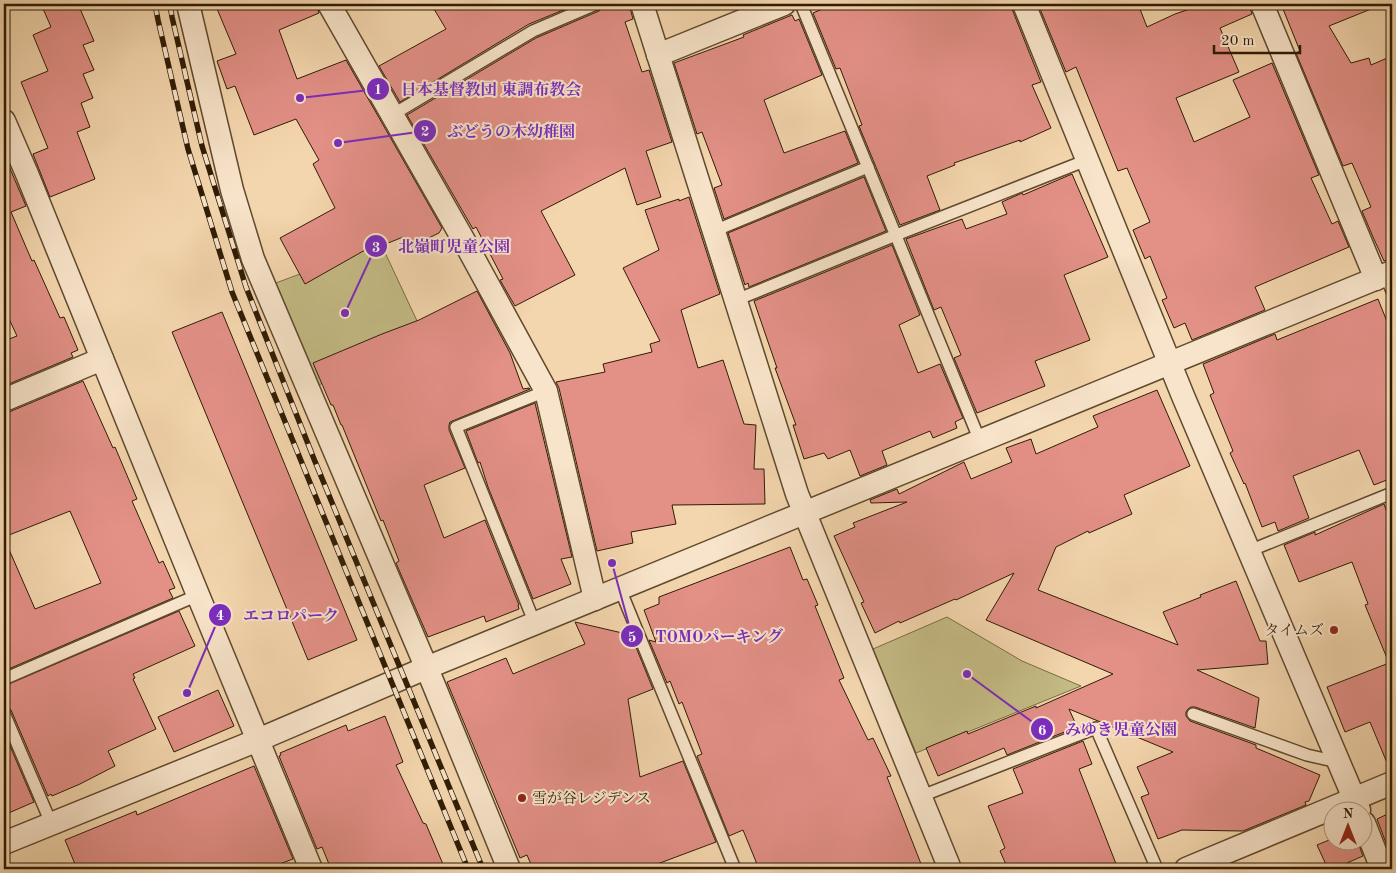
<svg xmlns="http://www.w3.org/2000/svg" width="1396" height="873" viewBox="0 0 1396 873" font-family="'Old Standard TT','Noto Serif JP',serif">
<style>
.green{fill:#c4bb85;stroke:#7a6c44}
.building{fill:#e39087;stroke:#2f1c04}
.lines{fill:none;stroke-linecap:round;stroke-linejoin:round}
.service-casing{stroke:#604a2e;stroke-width:14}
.minor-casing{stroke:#604a2e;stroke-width:25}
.service{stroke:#f8e4ca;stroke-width:11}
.minor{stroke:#f8e4ca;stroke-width:22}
.rail-casing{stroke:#2f1c04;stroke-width:5.5}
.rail{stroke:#f8e4ca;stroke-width:4;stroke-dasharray:11;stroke-linecap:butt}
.poi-dot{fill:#8f2418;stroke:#f8e4ca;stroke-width:2}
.labels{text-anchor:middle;stroke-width:4;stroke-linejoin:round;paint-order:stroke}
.poi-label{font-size:15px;fill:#2f1c04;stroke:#f8e4ca;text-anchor:end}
.leader{fill:none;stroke:#7b2cbf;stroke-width:2}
.callout-dot{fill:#7b2cbf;stroke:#f8e4ca;stroke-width:2}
.mark-label{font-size:15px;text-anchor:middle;font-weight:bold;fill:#fff}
.callout-label{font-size:16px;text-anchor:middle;font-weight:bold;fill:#7b2cbf;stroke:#f8e4ca;stroke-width:4;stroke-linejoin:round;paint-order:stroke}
</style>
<rect width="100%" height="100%" fill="#f4d6ae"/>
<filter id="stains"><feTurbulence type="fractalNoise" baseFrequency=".004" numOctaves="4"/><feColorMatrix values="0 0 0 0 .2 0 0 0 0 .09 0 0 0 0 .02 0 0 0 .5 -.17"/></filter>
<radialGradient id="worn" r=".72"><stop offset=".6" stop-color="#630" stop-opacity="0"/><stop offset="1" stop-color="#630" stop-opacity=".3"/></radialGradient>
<g class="green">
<path d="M381,244L426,340L309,389L265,287Z"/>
<path d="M947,617L1022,661L1081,686L916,753L873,649Z"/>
</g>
<g class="building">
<path d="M41,4H78L94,41L83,45L94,70L83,74L93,98L81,103L90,127L77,132L95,179L50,197L33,154L48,148L21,82L48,71L33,35L51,27Z"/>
<path d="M215,4H316L319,13L279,30L297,79L346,60L442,228L439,233L408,248L403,237L376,248L374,245L305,284L280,238L335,208L313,164L319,160L296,119L254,135L235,86L227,89L217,61L236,54Z"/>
<path d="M431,4H578L529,24L400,102L379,66L446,29Z"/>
<path d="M603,4H629L633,19L625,22L642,72L649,70L672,142L646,151L661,197L637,205L625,168L541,211L575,275L515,306L500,280L503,279L476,227L473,229L407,115L536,38L599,11L602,8Z"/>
<path d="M834,4H1011L1012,9L1041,82L1032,85L1051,128L1020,142V140L954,163L955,165L927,176L940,210L900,225L859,126L862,125L840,68L836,69L813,13Z"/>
<path d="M1038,4H1138L1147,27L1175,14L1205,4H1249L1252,14L1220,28L1239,72L1176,98L1194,142L1250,117L1233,80L1272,63L1319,175L1311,178L1332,224L1338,221L1349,247L1255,287L1265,310L1192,340L1185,323L1174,328L1162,300L1167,298L1150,256L1145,259L1133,230L1150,222L1127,168L1118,171L1076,67L1066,72Z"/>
<path d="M1281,4H1380L1381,5L1329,26L1351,63L1369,58L1371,65L1392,56V259L1384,261L1373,237L1362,211L1371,207L1352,163L1343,166L1296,53L1300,51Z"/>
<path d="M792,15L795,21L799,19L822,75L764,100L784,153L845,131L858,163L724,219L714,188L722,185L702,132L697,134L674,63L744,37L743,35Z"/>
<path d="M8,164L26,206L11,212L32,261L34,260L60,318L64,317L78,350L71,353L73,357L4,386V341L17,336L4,308V166Z"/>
<path d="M1072,174L1108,257L1064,275L1090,340L1035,361L1045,386L977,413L954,358L961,355L941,307L934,310L906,239L962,219L966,229L1007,214L1002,202L1022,193L1023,195Z"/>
<path d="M864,177L886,231L749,287L748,283L745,285L728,233Z"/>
<path d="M689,197L720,294L681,310L698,368L723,360L744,424L756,425L754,469H764L765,504L672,505L676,524L631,532L633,543L597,551L559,388L556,382L605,372L603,364L652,352L650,344L660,341L623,268L659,250L645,210L679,199V201Z"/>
<path d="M892,245L920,315L899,325L918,373L940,364L963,418L955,422L957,428L933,438L930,431L882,451L887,465L860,476L850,450L828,459L824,453L804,459L793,425H796L775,368H777L754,301Z"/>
<path d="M477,291L510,353L523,389L529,388L530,389L450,422L449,425V430L465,468L424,485L444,538L485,520L519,605H518L519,609L486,622L484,616L428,637L396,563L399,561L383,520L381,521L342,425H341L333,405H331L313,363L382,334L419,320Z"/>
<path d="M1378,299L1392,334V478L1374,485L1359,450L1293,476L1309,518L1278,531L1275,522L1262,527L1245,483L1244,484L1230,453L1233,451L1210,395L1214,393L1203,364L1275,334L1277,340Z"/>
<path d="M222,312L357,640L308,660L172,332Z"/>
<path d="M83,381L113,448L115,447L137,499L132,501L159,563L163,561L175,588L169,590L173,598L4,671V538L35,609L101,583L70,511L4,537V413L9,412Z"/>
<path d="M1157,390L1190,466L1124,495L1132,514L1089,533L1088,531L1056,547L1038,590L1178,645L1163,612L1201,597L1200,595L1236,581L1260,641H1266L1268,664L1197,670L1259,698L1255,728L1195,707H1191L1188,709L1186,712V716L1190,721L1256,745V748L1320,775L1309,801L1305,802L1306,805L1243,831L1182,830L1158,839L1141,797L1149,794L1137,767L1173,752L1069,709L1077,727L1007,755L1004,748L938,776L926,748L967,731L968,734L1036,706V708L1113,674L986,620L1014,573L956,600L955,599L900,623L899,621L875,633L861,603L864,602L834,536L855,527L853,523L907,502L871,503L870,500L897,489L899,494L964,462L971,479L1012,462L1006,448L1031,439L1036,454L1098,427L1093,416Z"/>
<path d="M535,403L572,557L561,559L571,584L533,599L488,487L480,462L478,463L466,431Z"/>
<path d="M1384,504L1392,526V770H1390L1370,722L1345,732L1327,687L1389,663L1365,605L1368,604L1352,562L1299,582L1284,545L1315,532V535Z"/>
<path d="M790,547L803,580L807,579L818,605L815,606L844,678L839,680L868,740L873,738L891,776L887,777L923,869H759L743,830L729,836L697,756L702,754L682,702L679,704L670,681L667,683L649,640L656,642L644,610L659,604V597Z"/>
<path d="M179,611L195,646L133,674L135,678L133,679L156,729L108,751L115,766L80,784L52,796L51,794L48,796L11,710L8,707L4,706V686Z"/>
<path d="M575,622L631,635L653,689L628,699L640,777L683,761L716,842L644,869H533L527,855L520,858L447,682L506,658L513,674L585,644Z"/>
<path d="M218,690L234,726L174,752L158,717Z"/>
<path d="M385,716L403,762L396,765L423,823L426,824L445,869H331L322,847L317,849L279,756L281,755L280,753L346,725L348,731Z"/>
<path d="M4,732L34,802L4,815Z"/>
<path d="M1083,741L1092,764L1079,769L1118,869H1008L1000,851L1005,848L988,806L1023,793L1013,769Z"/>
<path d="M254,766L293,859L266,869H77L65,840L136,811L137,815Z"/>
<path d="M1392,812V859L1377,819Z"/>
<path d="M1334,838V840H1357L1363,856L1333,869H1328L1317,845Z"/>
</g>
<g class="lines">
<g class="service-casing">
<g id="service">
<path d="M801,4L980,441"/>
<path d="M392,115L533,31L596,4"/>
<path d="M714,231L868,167"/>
<path d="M1385,275L1392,291"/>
<path d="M736,300L896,235L1087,160"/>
<path d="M1249,551L1392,493"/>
<path d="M620,589L735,869"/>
<path d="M535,624L456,427L546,391"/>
<path d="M4,679L198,595"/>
<path d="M4,713L51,823"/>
<path d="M1193,714L1307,755L1338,762"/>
<path d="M919,797L1096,728L1157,869"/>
</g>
</g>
<g class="minor-casing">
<g id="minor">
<path d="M188,4L232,190L253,259L433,683L509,869"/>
<path d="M329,4L463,239L546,391L595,599"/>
<path d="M642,4L797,494L950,869"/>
<path d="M1024,4L1183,396L1359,810"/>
<path d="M1262,4L1376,279"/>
<path d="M658,55L784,4"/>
<path d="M4,121L27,174L198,595L311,869"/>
<path d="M4,400L102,359"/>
<path d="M1364,823L1382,869"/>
<path d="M4,843L258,740L426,668L1392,272"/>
<path d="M1186,869L1392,783"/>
</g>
</g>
<use href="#service" class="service"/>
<use href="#minor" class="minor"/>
<g class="rail-casing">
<g id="rail">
<path d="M155,4L158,20L188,149L232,292L468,869"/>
<path d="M170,4L172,17L202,146L246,287L314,459L483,869"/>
</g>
</g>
<use href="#rail" class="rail"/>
</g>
<g class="poi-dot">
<circle cx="1334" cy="630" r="5"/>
<circle cx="522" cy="798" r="5"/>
</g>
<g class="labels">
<g class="poi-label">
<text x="1324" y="635">タイムズ</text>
<text x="532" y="803" text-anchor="start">雪が谷レジデンス</text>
</g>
</g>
<path class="leader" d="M300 98L378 89M338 143L425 131M345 313L376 246M187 693L220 615M612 563L632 636M967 674L1042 729"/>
<g class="callout-dot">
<circle cx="300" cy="98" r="5"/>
<circle cx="338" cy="143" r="5"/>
<circle cx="345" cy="313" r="5"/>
<circle cx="187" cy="693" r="5"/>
<circle cx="612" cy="563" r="5"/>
<circle cx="967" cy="674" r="5"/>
<circle cx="378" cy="89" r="12"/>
<circle cx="425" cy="131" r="12"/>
<circle cx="376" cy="246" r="12"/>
<circle cx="220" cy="615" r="12"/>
<circle cx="632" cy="636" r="12"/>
<circle cx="1042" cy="729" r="12"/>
</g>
<g class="mark-label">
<text x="378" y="94">1</text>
<text x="425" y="136">2</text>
<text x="376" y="252">3</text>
<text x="220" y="620">4</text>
<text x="632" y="642">5</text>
<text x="1042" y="735">6</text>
</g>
<g class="callout-label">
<text x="491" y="95">日本基督教団 東調布教会</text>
<text x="511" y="137">ぶどうの木幼稚園</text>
<text x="454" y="252">北嶺町児童公園</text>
<text x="291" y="621">エコロパーク</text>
<text x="719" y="642">TOMOパーキング</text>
<text x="1121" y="735">みゆき児童公園</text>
</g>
<rect width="1396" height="873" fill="none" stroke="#f4d6ae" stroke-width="20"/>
<rect x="5" y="5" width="1386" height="863" fill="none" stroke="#2f1c04" stroke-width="2.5"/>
<rect x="10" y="10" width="1376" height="853" fill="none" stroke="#2f1c04"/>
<g transform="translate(1348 826)"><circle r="24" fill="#f8e4ca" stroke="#a8947b"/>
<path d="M0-4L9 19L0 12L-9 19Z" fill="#8f2418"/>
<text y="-8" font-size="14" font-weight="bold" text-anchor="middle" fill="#2f1c04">N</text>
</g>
<path d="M1214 45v8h86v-8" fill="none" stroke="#2f1c04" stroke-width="2.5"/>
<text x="1221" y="45" font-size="15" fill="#2f1c04" stroke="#f8e4ca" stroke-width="4" paint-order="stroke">20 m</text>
<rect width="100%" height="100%" filter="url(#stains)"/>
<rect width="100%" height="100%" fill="url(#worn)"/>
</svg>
